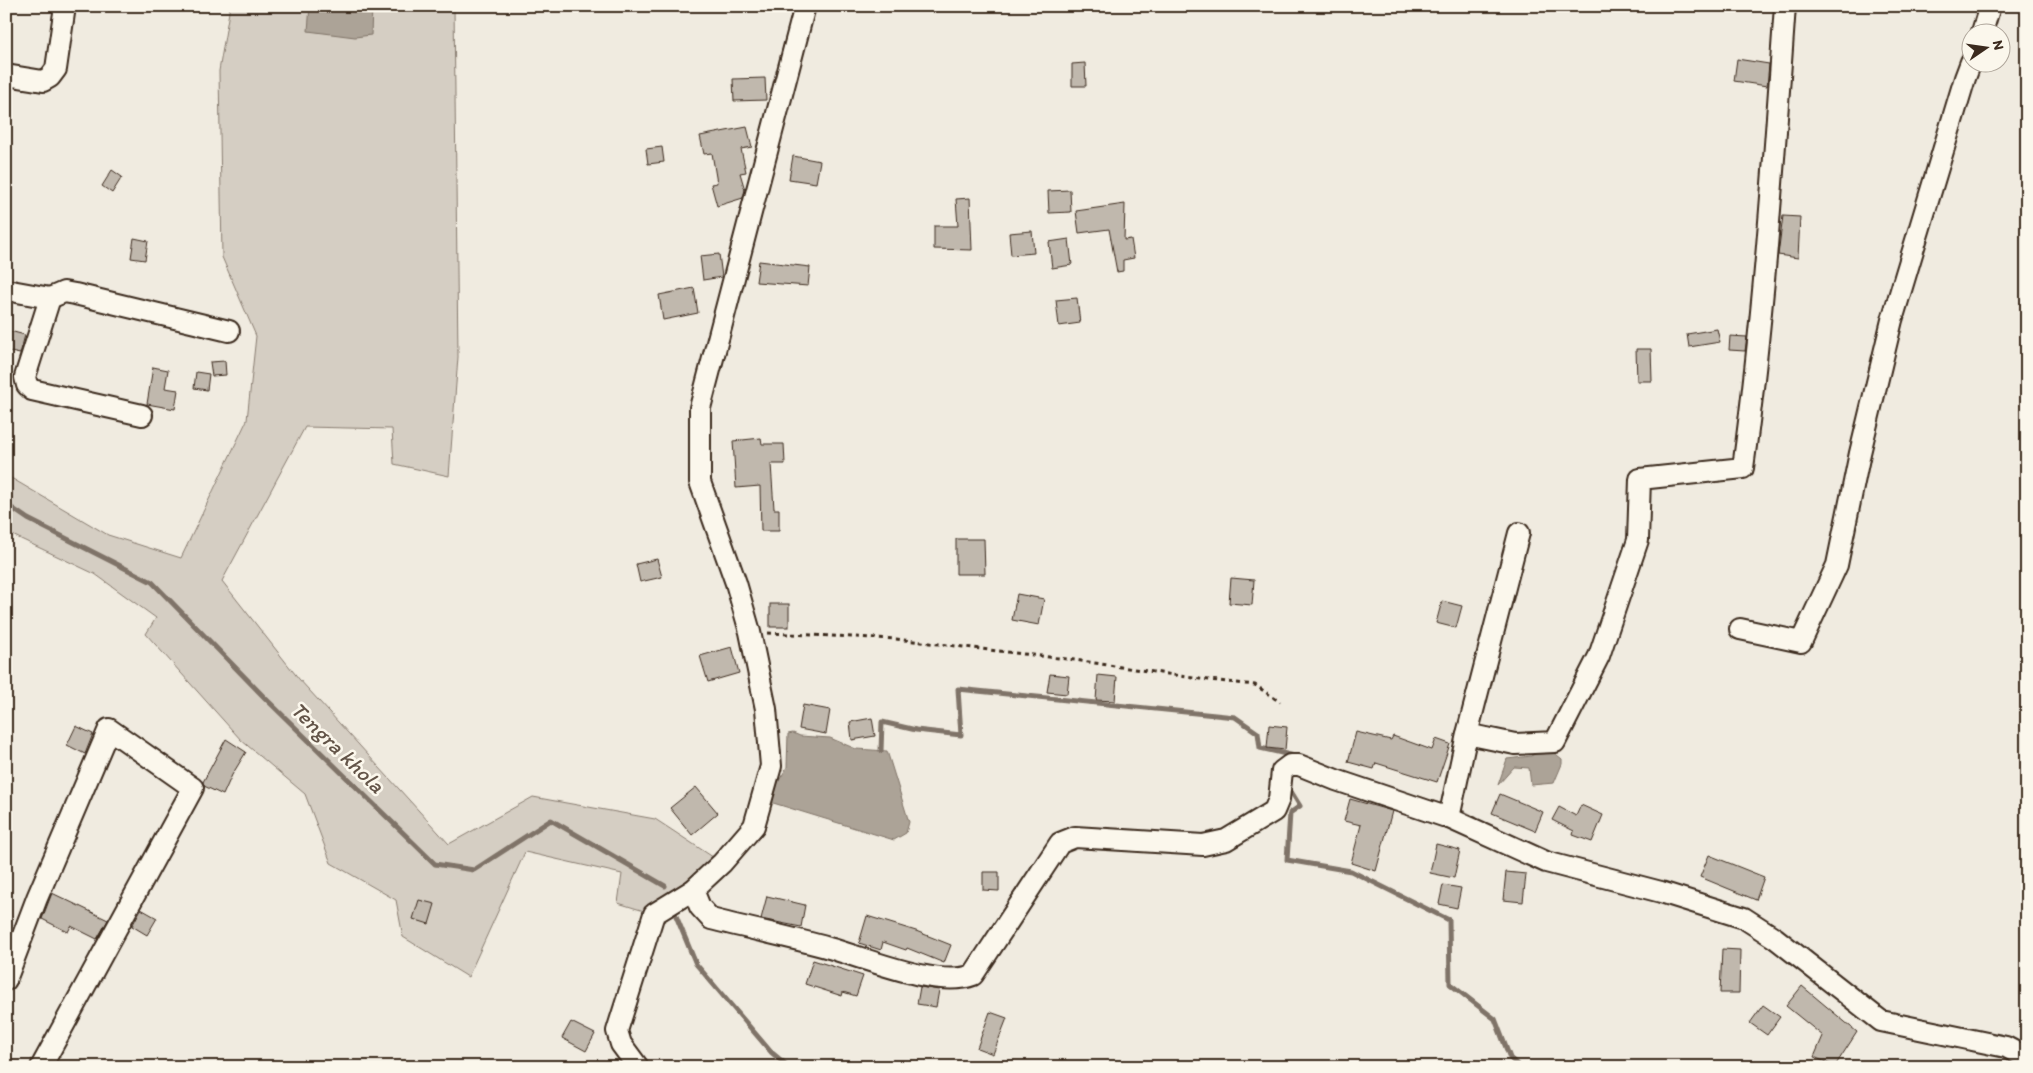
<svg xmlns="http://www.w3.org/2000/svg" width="2033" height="1073" viewBox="0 0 2033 1073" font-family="Itim,sans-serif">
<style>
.green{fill:#d5cec3;stroke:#887c70}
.water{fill:#aca397;stroke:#7f7367}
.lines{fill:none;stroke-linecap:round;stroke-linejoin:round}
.stream{stroke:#7f7367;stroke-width:5}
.building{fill:#c0b8ad;stroke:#3b2a1e}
.street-casing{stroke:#3b2a1e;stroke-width:24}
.path{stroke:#3b2a1e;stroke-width:3;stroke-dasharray:4 4;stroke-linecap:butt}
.street{stroke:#fbf7ec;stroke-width:20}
.labels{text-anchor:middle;stroke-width:5;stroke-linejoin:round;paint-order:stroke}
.water-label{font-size:22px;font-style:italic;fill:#635448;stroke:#fbf7ec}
</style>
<rect width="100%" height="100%" fill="#f0ebe0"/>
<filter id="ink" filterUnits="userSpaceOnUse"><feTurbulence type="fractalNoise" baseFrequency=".02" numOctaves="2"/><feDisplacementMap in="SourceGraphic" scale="10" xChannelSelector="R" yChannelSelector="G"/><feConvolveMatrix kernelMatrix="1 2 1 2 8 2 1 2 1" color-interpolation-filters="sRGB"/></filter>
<g filter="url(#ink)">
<path class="green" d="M230,6H454L458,357L449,476L394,464L392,429L305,427L222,581L299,679L449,844L533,797L655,819L722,863L654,914L618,903L622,874L525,852L468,977L403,937L396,900L331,863L305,794L241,740L146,634L156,618L95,574L6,532V475L108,535L181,558L247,420L256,336L222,257L219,71Z"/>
<g class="water">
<path d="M310,6H372L371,35L355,37L308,31Z"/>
<path d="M793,733L800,736L830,738L856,749L887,751L909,822L906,833L894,840L770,802L769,798L787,767L788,734Z"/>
<path d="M1547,747L1562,759V764L1554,783L1531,785L1529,768L1514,767L1498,785L1507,759L1531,756Z"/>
</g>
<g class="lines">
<g class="stream">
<path d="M6,504L28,519L152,582L265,698L435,864L474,870L551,820L665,886"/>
<path d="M881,751L882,722L916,730L961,735L958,689L1235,717L1258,733L1260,748L1299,757"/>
<path d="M1287,785L1300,806L1290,813L1287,860L1351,871L1449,920L1450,984L1495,1019L1510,1058L1520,1067"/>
<path d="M1456,809L1475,819"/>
<path d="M674,911L696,964L771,1052L789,1067"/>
</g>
</g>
<g class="building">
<path d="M1737,59L1769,64L1767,86L1734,81Z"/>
<path d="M1085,63L1086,86H1072V64Z"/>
<path d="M765,78L766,100L734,101L733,79Z"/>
<path d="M747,127L752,147L741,149L746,172L740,173L745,190L743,198L717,206L711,184L717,183L712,153L704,154L700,136Z"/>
<path d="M662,147L664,162L648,164L646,149Z"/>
<path d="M793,156L820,161L816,183L789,179Z"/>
<path d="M112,170L122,177L112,193L102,186Z"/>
<path d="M1070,190L1071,212L1049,213L1048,191Z"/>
<path d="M970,198L972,250L934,249V226H958L956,199Z"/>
<path d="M1125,204L1124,240L1131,239L1134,258L1123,260V271L1117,272L1109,229L1079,233L1076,211Z"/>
<path d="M1783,216L1800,217L1798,258L1778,255Z"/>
<path d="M1032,231L1034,253L1011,255L1009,233Z"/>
<path d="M134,238L148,241L145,260L131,258Z"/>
<path d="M1069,239L1072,265L1052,268L1049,242Z"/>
<path d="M719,254L722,277L703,280L700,256Z"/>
<path d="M759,261L810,267L808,286L756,282Z"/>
<path d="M694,288L698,313L663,320L659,295Z"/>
<path d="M1077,298L1080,323L1059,326L1056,300Z"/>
<path d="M1717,329L1720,342L1689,347L1687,334Z"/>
<path d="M6,330L25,335L20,354L6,351Z"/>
<path d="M1730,336L1747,337L1745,351L1729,350Z"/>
<path d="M1636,349H1651L1652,381H1637Z"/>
<path d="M225,361L226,375L212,376L210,362Z"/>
<path d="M153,367L168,370L165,388L178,390L175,409L147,404Z"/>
<path d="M196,372L209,374L207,390L194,388Z"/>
<path d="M761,438L762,444H784L785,464H771L774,509H779V531H761L760,486L736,488L733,441Z"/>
<path d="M956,539H984L985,574H956Z"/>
<path d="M657,559L662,577L640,582L636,564Z"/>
<path d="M1231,578L1254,580L1252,605L1229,603Z"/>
<path d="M1017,594L1044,599L1039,625L1012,620Z"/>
<path d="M1442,601L1462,606L1456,628L1436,623Z"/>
<rect x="770" y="604" width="19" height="23"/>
<path d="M732,647L739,673L708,682L700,656Z"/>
<path d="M1050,674L1069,676L1067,694L1047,692Z"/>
<path d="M1098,675L1117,677L1115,701L1096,700Z"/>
<path d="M803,705L830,710L826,734L799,729Z"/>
<path d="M872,718L875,736L852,740L850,722Z"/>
<path d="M1269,725L1287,727L1285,750L1267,748Z"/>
<path d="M76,726L93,734L85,754L67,745Z"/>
<path d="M1356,732L1391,740L1393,736L1432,750L1436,739L1450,744L1437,782L1376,763L1374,769L1348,762Z"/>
<path d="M226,739L246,752L232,775L223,795L204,786L203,782Z"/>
<path d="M696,787L718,813L692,835L670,808Z"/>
<path d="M1500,794L1543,812L1535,831L1492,813Z"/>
<path d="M1350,799L1392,811L1376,871L1351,863L1361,825L1344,821Z"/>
<path d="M1581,805L1603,815L1592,842L1573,835L1574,831L1552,820L1559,807L1576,816Z"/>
<path d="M1436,844L1460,850L1454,878L1430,873Z"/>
<path d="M1709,855L1764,877L1756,900L1700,877Z"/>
<path d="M983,872H999V891L983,890Z"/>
<path d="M1506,872L1526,874L1523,902L1503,900Z"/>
<path d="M1443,885L1461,888L1457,908L1439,904Z"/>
<path d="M52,893L108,920L97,939L71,926L68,932L42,919Z"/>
<path d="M767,896L805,905L801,927L761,919Z"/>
<path d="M419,900L435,904L429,924L413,919Z"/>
<path d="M141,909L157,918L147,935L132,926Z"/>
<path d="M867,916L916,931L951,945L944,963L907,948L906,950L883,942L881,950L859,943Z"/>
<path d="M1722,949L1740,950L1739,993H1720Z"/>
<path d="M813,960L863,976L856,996L843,992L842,996L805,984Z"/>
<path d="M1802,986L1857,1032L1835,1066L1814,1057L1823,1036L1786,1006Z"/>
<path d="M920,987L939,990L936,1007L917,1004Z"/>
<path d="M1763,1005L1780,1017L1767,1035L1750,1023Z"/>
<path d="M990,1012L1007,1018L993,1054L977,1048Z"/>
<path d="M571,1022L595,1034L586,1051L562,1038Z"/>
</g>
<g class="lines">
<g class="street-casing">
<g id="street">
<path d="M1982,32L1990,6"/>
<path d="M6,75L43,81L50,77L56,69L65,6"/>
<path d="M6,290L50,298L25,377L27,385L32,390L142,415"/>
<path d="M50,298L64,292L75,294L229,331"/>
<path d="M1740,629L1801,642L1837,565L1860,453L1892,320L1965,78L1971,62"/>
<path d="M1467,734L1519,533"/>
<path d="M1449,818L1467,734L1515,744L1555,742L1599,656L1638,540L1640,479L1743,468C1764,315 1774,160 1785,6"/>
<path d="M693,890L700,907L711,919C750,929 790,937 829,948C865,958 938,989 973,975L1060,843L1075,837L1203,845L1226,840L1274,811L1279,799L1282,771L1290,765H1299L1336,780L1449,818L1546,862L1661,892L1744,918L1775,938L1881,1021L2006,1047L2027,1058"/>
<path d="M6,980L37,898L109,729L193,788L41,1067"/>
<path d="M638,1067L621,1044L617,1031L654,914L693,890L722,863L754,826L771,766L766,709L750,632L736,583L700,482V408L805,6"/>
</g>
</g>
<path class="path" d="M768,633L896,639L1075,660L1200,679L1255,685L1280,702"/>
<use href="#street" class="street"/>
</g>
</g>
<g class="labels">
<g class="water-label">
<text transform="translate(338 747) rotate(44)" y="8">Tengra khola</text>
</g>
</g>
<rect width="2033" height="1073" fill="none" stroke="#fbf7ec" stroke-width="25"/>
<rect x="12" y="12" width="2008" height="1048" fill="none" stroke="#3b2a1e" stroke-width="2" filter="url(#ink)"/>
<g transform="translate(1986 48) rotate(77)"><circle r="24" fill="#fbf7ec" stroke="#aea59a"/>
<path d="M0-4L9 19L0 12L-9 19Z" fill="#3b2a1e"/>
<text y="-8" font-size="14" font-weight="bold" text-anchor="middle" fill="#3b2a1e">N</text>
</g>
</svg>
